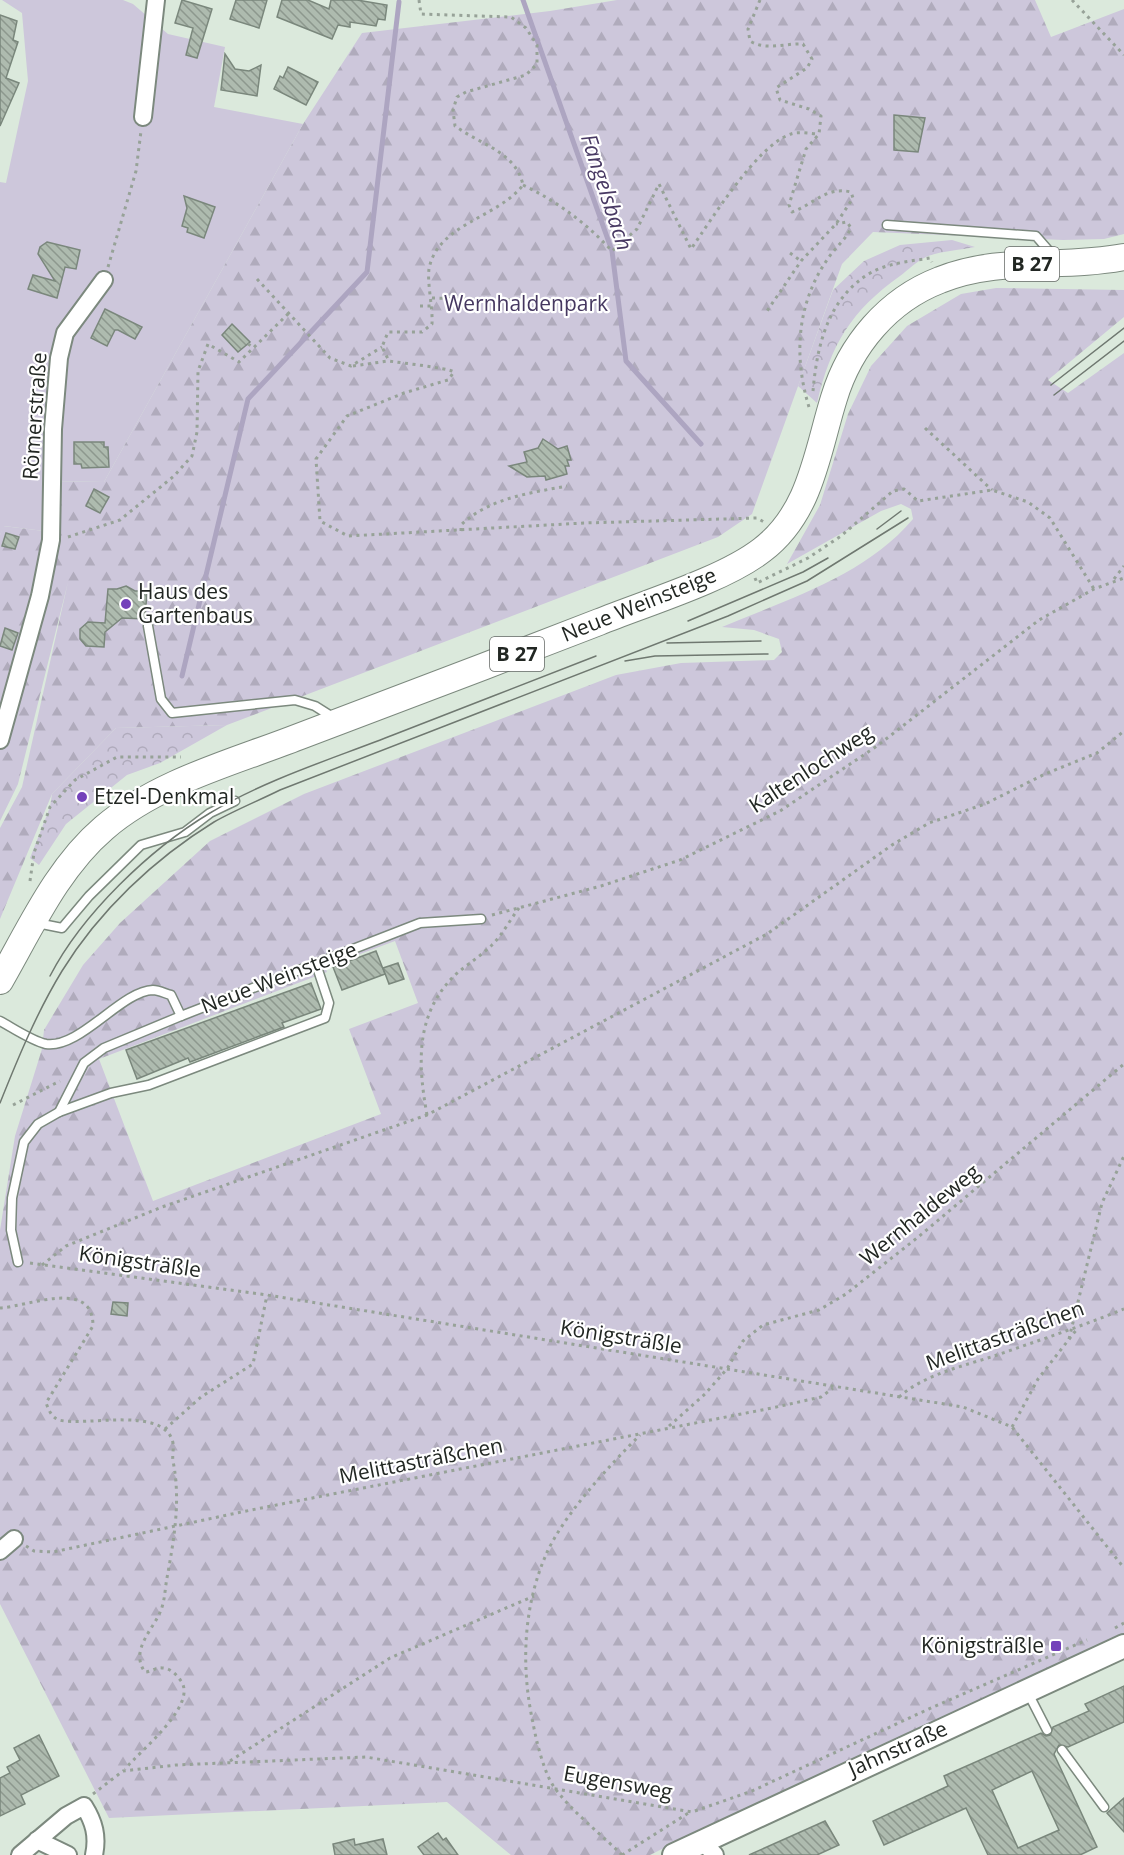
<svg xmlns="http://www.w3.org/2000/svg" width="1124" height="1855" viewBox="0 0 1124 1855" font-family="'Open Sans',sans-serif">
<style>
.green{fill:#cdc7db}
.forest{fill:url(#forest-firs);fill-rule:evenodd}
.park{fill:url(#park-crowns)}
.lines{fill:none;stroke-linecap:round;stroke-linejoin:round}
.stream{stroke:#ada5c1;stroke-width:5}
.building{fill:url(#building-back-hatch);stroke:#7a877c;stroke-width:1.5;fill-rule:evenodd}
.service-casing{stroke:#7c897e;stroke-width:11}
.minor-casing{stroke:#7c897e;stroke-width:20}
.secondary-casing{stroke:#7c897e;stroke-width:26}
.primary-casing{stroke:#7c897e;stroke-width:28}
.path{stroke:#97a298;stroke-width:3;stroke-dasharray:3 4.5;stroke-linecap:butt}
.service{stroke:#fff;stroke-width:8}
.minor{stroke:#fff;stroke-width:16}
.secondary{stroke:#fff;stroke-width:22}
.primary{stroke:#fff;stroke-width:26}
.tram{stroke:#6f7870;stroke-width:1.5}
.poi-dot{fill:#7442ba;stroke:#fff;stroke-width:2}
.labels{text-anchor:middle;stroke-width:4.5;stroke-linejoin:round;paint-order:stroke}
.shield{fill:#fff;stroke:#646865;stroke-width:1.5}
.shield-label{font-size:20px;font-weight:bold;fill:#222723}
.park-label{font-size:21px;fill:#453760;stroke:#fff}
.street-label{font-size:21px;fill:#222723;stroke:#fff}
.poi-label{font-size:21px;fill:#222723;stroke:#fff;text-anchor:start}
.water-label{font-size:22px;font-style:italic;fill:#483963;stroke:#fff}
</style>
<defs>
<pattern id="forest-firs" width="22" height="20" patternUnits="userSpaceOnUse" patternTransform="scale(1.5)"><rect width="22" height="20" fill="#cdc7db"/><path d="M5 1l3.5 6h-7zM16 11l3.5 6h-7z" fill="#b0abbc"/></pattern>
<pattern id="park-crowns" width="20" height="18" patternUnits="userSpaceOnUse" patternTransform="scale(1.5)"><rect width="20" height="18" fill="#cdc7db"/><path d="M2 6a3 3 0 1 1 6 0M12 15a3 3 0 1 1 6 0" fill="none" stroke="#b0abbc"/></pattern>
<pattern id="building-back-hatch" width="6" height="6" patternUnits="userSpaceOnUse" patternTransform="scale(1.5)"><rect width="6" height="6" fill="#aebbaf"/><path d="M-1 5l2 2M0 0l6 6M5-1l2 2" fill="none" stroke="#8d988e"/></pattern>
</defs>
<rect width="100%" height="100%" fill="#dbe9dc"/>
<path class="green" d="M2,0H123L133,4L168,34L225,47L214,107L303,124L104,482L47,481L44,531L4,526L0,535V182L6,183L28,81L22,13Z"/>
<g class="forest">
<path d="M617,0H1035L1051,37L1124,9V234L1104,239L1063,240L873,232L842,264L752,514L718,537L227,725L116,728L52,794L0,919V828L22,787L68,582L18,784L0,821V535L3,526L44,531L47,481L104,482L303,124L362,33L550,11Z"/>
<path d="M996,288L1124,290V317L1048,380L1068,393L1124,353V1640L716,1822L650,1855H511L447,1802L109,1818L0,1604V1230L15,1136L42,1049L44,1030L83,965L120,923L210,841L304,794L616,675L681,663L774,660L782,652L779,639L754,630L722,627C788,599 865,576 913,519L911,509L901,504L881,511L787,564L820,505L848,414L871,366L907,326L961,294ZM395,941L418,1003L349,1029L381,1114L153,1201L99,1059L327,972L325,967Z"/>
</g>
<g class="park">
<path d="M952,240L975,247C960,250 940,251 926,257C917,261 908,270 900,276C851,311 831,344 817,403L798,386L833,290L864,261L900,245Z"/>
<path d="M227,725L160,763L127,775L66,824L39,865L30,858L50,807L52,794L116,728Z"/>
</g>
<g class="lines">
<g class="stream">
<path d="M523,0L612,251L626,361L701,444"/>
<path d="M182,676L248,399L367,272L399,2"/>
</g>
</g>
<g class="building">
<path d="M182,0L212,9L197,58L186,55L193,28L175,23Z"/>
<path d="M236,0H267L259,28L230,19Z"/>
<path d="M282,0H308L329,9L331,0H357L387,5L385,20L378,19L376,26L350,22V27L338,25L332,39L277,17Z"/>
<path d="M0,15L17,21L13,40L18,42L6,78L19,83L0,126Z"/>
<path d="M225,54L235,69L249,71L261,65L257,96L221,90Z"/>
<path d="M288,67L318,82L306,105L274,89L280,76L283,78Z"/>
<path d="M894,115L925,118L918,152L894,150Z"/>
<path d="M184,196L215,207L204,238L187,232L188,228L182,226L187,208Z"/>
<path d="M47,242L80,250L76,269L65,267L57,298L28,289L33,275L55,281L38,254L40,247Z"/>
<path d="M105,309L142,327L135,339L118,330H115L107,346L91,338Z"/>
<path d="M232,324L250,342L238,352L222,335Z"/>
<path d="M543,439L558,449L567,446L571,460H567L569,466H565L567,474L546,480L545,476L527,477L509,466L527,462L524,452L538,448Z"/>
<path d="M74,442H104V447H108L109,467L82,468L81,464H74Z"/>
<path d="M94,489L109,497L100,513L86,506Z"/>
<path d="M6,533L19,537L15,549L2,546Z"/>
<path d="M126,586L135,591H147L145,619L122,618L105,632L104,647L86,646L80,639V629L88,622L105,623L108,589H117Z"/>
<path d="M5,628L18,633L12,650L0,646Z"/>
<path d="M376,951L385,974L342,990L333,967Z"/>
<path d="M398,963L404,979L389,984L383,968Z"/>
<path d="M311,983L321,1009L282,1023L284,1027L190,1062L188,1058L137,1079L126,1050Z"/>
<path d="M113,1302L128,1303L127,1316L111,1314Z"/>
<path d="M1124,1686V1722L1068,1747L1059,1745L1054,1754L1097,1847L1080,1855H988L966,1808L884,1845L873,1821L948,1786L944,1776L1041,1733L1046,1736L1050,1735L1053,1727L1089,1711L1085,1704ZM1032,1771L1059,1830L1018,1848L992,1790Z"/>
<path d="M39,1735L59,1776L21,1795L25,1804L0,1816V1778L10,1773L7,1767L20,1760L14,1748Z"/>
<path d="M1124,1798V1832L1107,1813Z"/>
<path d="M825,1821L839,1845L817,1855H749Z"/>
<path d="M438,1833L443,1840L446,1838L458,1855H424L418,1847Z"/>
<path d="M354,1839L355,1845L383,1839L387,1855H335L333,1844Z"/>
</g>
<g class="lines">
<g class="service-casing">
<g id="service">
<path d="M887,225L1036,236L1056,259"/>
<path d="M148,626L161,699L172,713L295,700L315,706L334,718"/>
<path d="M37,923L62,928L89,896L141,845L185,832L210,813L235,801"/>
<path d="M0,1021C13,1028 32,1041 46,1044C80,1049 121,991 153,990C159,990 166,994 171,995L181,1016L420,923L481,919"/>
<path d="M59,1112L111,1093L149,1085L325,1018L329,1003L316,964"/>
<path d="M18,1262L11,1230L12,1198L24,1142L38,1124L59,1112L84,1063L104,1048L181,1016"/>
<path d="M1028,1693L1047,1730"/>
<path d="M1062,1750L1104,1807"/>
</g>
</g>
<g class="minor-casing">
<g id="minor">
<path d="M143,117L156,0"/>
<path d="M0,740L40,596L51,540L53,429L59,358L65,333L104,280"/>
<path d="M0,1551L14,1539"/>
<path d="M37,1840L68,1855"/>
<path d="M702,1841L715,1855"/>
<path d="M20,1855L66,1816L84,1806C94,1822 98,1836 94,1855"/>
</g>
</g>
<g class="secondary-casing">
<path id="secondary" d="M674,1855L1124,1646"/>
</g>
<g class="primary-casing">
<path id="primary" d="M0,981C30,929 57,868 104,828C157,782 234,762 298,737C398,699 499,661 599,622C646,603 723,580 762,550C811,513 817,452 834,398C850,345 888,300 940,280C998,256 1063,269 1124,257"/>
</g>
<g class="path">
<path d="M419,0L421,14L511,17L526,28L537,45V64L526,75L466,92L457,97L453,110L455,126C481,145 516,152 523,185C498,218 437,224 429,269C427,283 433,308 432,324L422,332H388L382,347L389,361C401,363 449,368 454,372L448,380L404,393L347,416L316,459L320,521L348,536L584,523L757,518L764,522"/>
<path d="M760,0L748,29L750,41C766,51 785,43 803,44L812,59L807,68L776,88L780,100L809,109L821,116L819,134L806,149L789,205L792,212C813,205 826,186 851,192L853,198L836,224L801,261L765,314"/>
<path d="M1072,0L1124,55"/>
<path d="M523,185C558,202 586,223 612,251L637,229L659,184L691,249C712,219 757,145 791,134C799,131 811,134 819,134"/>
<path d="M790,253L801,261"/>
<path d="M108,267L136,171L141,131"/>
<path d="M257,279L330,358L351,366L382,347"/>
<path d="M432,298L511,300"/>
<path d="M420,306H433"/>
<path d="M248,344L253,347"/>
<path d="M353,366L388,361"/>
<path d="M813,391C817,345 828,297 872,272C889,263 912,261 930,258L932,262"/>
<path d="M809,407C793,355 797,302 829,257C836,247 846,239 851,228L847,222L836,224"/>
<path d="M925,428L992,490"/>
<path d="M461,531V525C489,498 530,493 567,486"/>
<path d="M68,537L120,520L174,476L192,456L197,432L198,371L208,344L239,362L290,312"/>
<path d="M755,578L757,583L808,558L841,536L893,491L904,489L918,501L992,490L1028,502L1050,518L1094,589"/>
<path d="M1114,579L1124,566"/>
<path d="M30,881L34,853L50,807L75,780L117,757H181"/>
<path d="M492,915L601,886L680,860L780,811L877,746L1039,620L1094,589L1124,578"/>
<path d="M13,1105L60,1081"/>
<path d="M427,1115C418,1065 415,1017 452,978C464,966 480,957 492,945C502,935 510,920 519,908"/>
<path d="M30,1263L267,1295L963,1407L1012,1427L1124,1568"/>
<path d="M42,1265L66,1246L162,1207L427,1115L767,934L892,845L929,823L985,804L1045,774L1097,753L1124,731"/>
<path d="M0,1308C30,1306 93,1278 93,1326L46,1403C49,1410 51,1417 59,1420C85,1427 165,1405 173,1443C174,1449 172,1455 173,1461C181,1501 174,1539 167,1578C165,1588 165,1600 161,1610C154,1629 129,1650 145,1672C151,1672 156,1667 162,1668C170,1668 176,1674 181,1681C198,1705 140,1751 125,1769"/>
<path d="M1069,1339L1102,1203L1124,1156"/>
<path d="M899,1397C925,1374 964,1366 997,1355C1040,1340 1082,1326 1124,1309"/>
<path d="M669,1426L705,1394L727,1369L743,1341L763,1325L819,1310L846,1294L917,1238L1124,1064"/>
<path d="M1012,1427L1038,1379L1077,1329"/>
<path d="M165,1429L201,1397L253,1364L267,1295"/>
<path d="M26,1546L34,1551L53,1552L251,1510L772,1408L821,1397L833,1388"/>
<path d="M1115,1628L1124,1623"/>
<path d="M230,1761L390,1658L534,1596"/>
<path d="M93,1794L123,1771L176,1765L366,1757L692,1812L752,1791L933,1707L1087,1640"/>
<path d="M622,1855C601,1834 571,1811 554,1787C544,1773 536,1740 533,1723C521,1668 523,1609 545,1557C562,1516 609,1466 640,1435"/>
<path d="M622,1855L690,1812"/>
</g>
<use href="#service" class="service"/>
<use href="#minor" class="minor"/>
<use href="#secondary" class="secondary"/>
<use href="#primary" class="primary"/>
<g class="tram">
<path d="M1051,385L1124,328"/>
<path d="M1054,395L1124,341"/>
<path d="M877,529L901,511"/>
<path d="M688,621L803,572L828,558"/>
<path d="M667,643L761,641"/>
<path d="M625,661L655,656L768,654"/>
<path d="M50,976C82,914 150,849 210,813C267,779 332,759 393,735C461,709 528,682 596,656"/>
<path d="M0,1103C18,1058 37,1012 62,971C99,911 154,859 214,822C235,810 258,801 280,790L728,616L807,581L908,518"/>
</g>
</g>
<g class="poi-dot">
<circle cx="126" cy="604" r="6"/>
<circle cx="82" cy="797" r="6"/>
<rect x="1050" y="1640" width="12" height="12" rx="3"/>
</g>
<g class="labels">
<g class="shield">
<rect x="1005" y="247" width="54" height="34" rx="4.5"/>
<rect x="490" y="637" width="54" height="34" rx="4.5"/>
</g>
<g class="shield-label">
<text x="1032" y="271">B 27</text>
<text x="517" y="661">B 27</text>
</g>
<g class="park-label">
<text x="526" y="311">Wernhaldenpark</text>
</g>
<g class="street-label">
<text transform="translate(35 416) rotate(-86)" y="7">Römerstraße</text>
<text transform="translate(639 605) rotate(-22)" y="7">Neue Weinsteige</text>
<text transform="translate(811 769) rotate(-33)" y="7">Kaltenlochweg</text>
<text transform="translate(279 978) rotate(-21)" y="7">Neue Weinsteige</text>
<text transform="translate(920 1215) rotate(-39)" y="7">Wernhaldeweg</text>
<text transform="translate(140 1262) rotate(8)" y="7">Königsträßle</text>
<text transform="translate(1005 1336) rotate(-20)" y="7">Melittasträßchen</text>
<text transform="translate(621 1337) rotate(9)" y="7">Königsträßle</text>
<text transform="translate(421 1461) rotate(-11)" y="7">Melittasträßchen</text>
<text transform="translate(898 1749) rotate(-24)" y="7">Jahnstraße</text>
<text transform="translate(618 1783) rotate(10)" y="7">Eugensweg</text>
</g>
<g class="poi-label">
<text x="138" y="599">Haus des<tspan x="138" dy="24">Gartenbaus</tspan></text>
<text x="94" y="804">Etzel-Denkmal</text>
<text x="1044" y="1653" text-anchor="end">Königsträßle</text>
</g>
<g class="water-label">
<text transform="translate(607 192) rotate(72)" y="8">Fangelsbach</text>
</g>
</g>
</svg>
